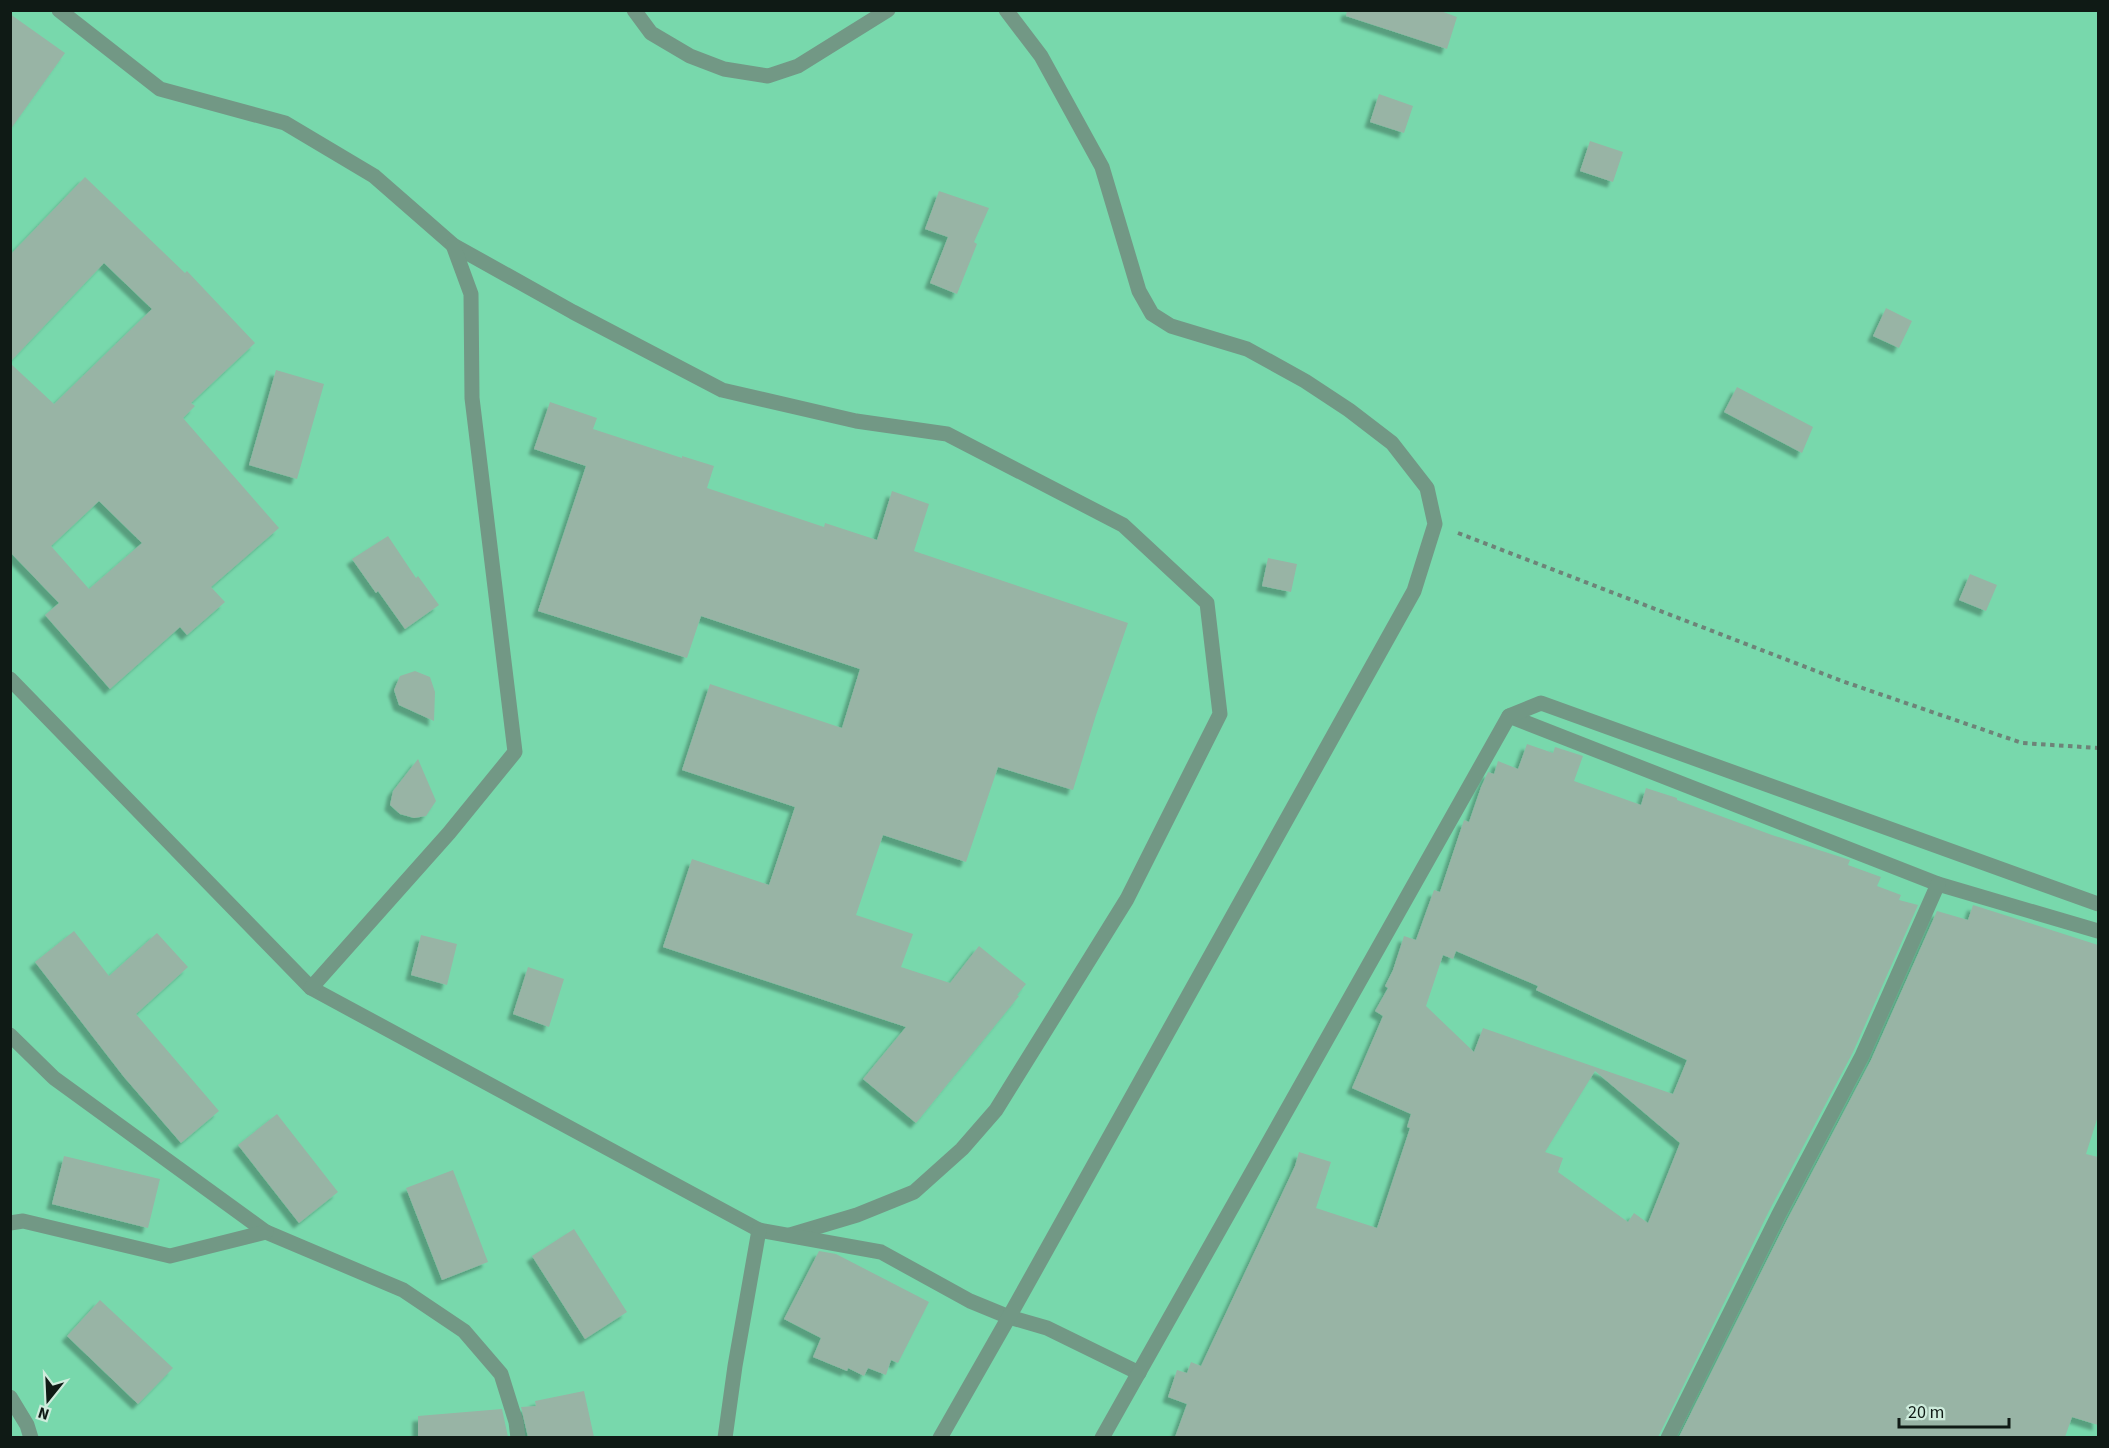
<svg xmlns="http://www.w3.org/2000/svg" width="2109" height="1448" viewBox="0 0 2109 1448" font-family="'Source Sans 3',sans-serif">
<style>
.green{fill:#78d8ac}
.building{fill:#98b4a5;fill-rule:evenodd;filter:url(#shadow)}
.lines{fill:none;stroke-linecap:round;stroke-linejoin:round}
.path{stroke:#6e8378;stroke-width:4;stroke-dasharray:4.5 4.5;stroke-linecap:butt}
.minor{stroke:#729885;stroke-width:15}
</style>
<defs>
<filter id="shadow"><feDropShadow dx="-5.5" dy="5.5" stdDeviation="1.5" flood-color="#0004"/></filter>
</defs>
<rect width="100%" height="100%" fill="#ceecdc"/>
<rect class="green" x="11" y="11" width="2087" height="1426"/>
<g class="building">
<path d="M1347,10H1438L1457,17L1447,49L1346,16Z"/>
<path d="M10,14L65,53L10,130Z"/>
<path d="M1379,94L1413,106L1404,133L1370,122Z"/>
<path d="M1590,141L1623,152L1613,182L1580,171Z"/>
<path d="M85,177L185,273L187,271L255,343L191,403L195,406L183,418L279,528L211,587L225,602L187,635L180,627L110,689L45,615L59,603L10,552V363L54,404L152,309L104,263L10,362V255ZM99,501L142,543L89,589L51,546Z"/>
<path d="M939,191L989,208L974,242L977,244L957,294L930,283L948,237L925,229Z"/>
<path d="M1886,308L1912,321L1899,348L1873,336Z"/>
<path d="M276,370L324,384L297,479L249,465Z"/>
<path d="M1737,387L1813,427L1802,453L1724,412Z"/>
<path d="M550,402L597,418L593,429L682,458V456L714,466L707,488L824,527L825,523L877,540L892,491L929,504L914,551L1128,623L1096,715L1073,790L998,767L966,862L883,835L856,915L913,934L901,967L950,983L979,946L1026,984L1017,995L1019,996L916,1123L863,1079L906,1027L663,947L692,859L769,885L795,807L682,770L710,684L842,728L860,669L701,616L687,658L538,611L586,466L534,449Z"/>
<path d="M388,536L416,578L418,576L439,605L405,629L378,591L376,593L352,559Z"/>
<path d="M1268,558L1297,564L1291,592L1262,586Z"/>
<path d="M1970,574L1997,585L1986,611L1959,600Z"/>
<path d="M415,671L430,677L435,692L434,721L399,705L394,690L400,676Z"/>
<path d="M1527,744L1553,753L1555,747L1583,756L1574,781L1641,805L1646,788L1677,798V800L1772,835L1850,860L1848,865L1881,877L1877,886L1901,895L1899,900L1918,905L1853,1052L1769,1211L1658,1437H1175L1187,1404L1168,1397L1177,1370L1187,1373L1191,1362L1201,1366L1295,1166L1299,1152L1331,1162L1316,1208L1377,1228L1410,1128L1407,1127L1411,1114L1352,1088L1383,1016L1375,1011L1388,988L1385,986L1393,970L1404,936L1416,940L1434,890L1440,892L1464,820L1469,822L1481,787L1488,772L1494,774L1498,761L1518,769ZM1456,951L1538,986L1536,990L1687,1060L1673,1094L1483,1028L1474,1052L1426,1006L1443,955L1453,959ZM1595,1071L1680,1143L1648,1223L1634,1213L1628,1222L1558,1172L1563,1158L1545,1152Z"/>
<path d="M418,759L436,801L426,816L414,818L400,814L390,805L393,791Z"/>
<path d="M1973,905L2098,945V1116L2086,1154L2098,1157V1425L2072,1417L2065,1437H1679L1787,1220L1871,1060L1937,911L1968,920Z"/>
<path d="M74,931L109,976L157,933L188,967L136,1014L219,1111L181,1143L124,1077L35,962Z"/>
<path d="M421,935L457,944L447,985L411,975Z"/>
<path d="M528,967L564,979L549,1027L513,1014Z"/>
<path d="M277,1114L338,1192L299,1223L238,1145Z"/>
<path d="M64,1156L160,1179L148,1228L52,1204Z"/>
<path d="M453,1170L488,1262L442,1280L406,1188Z"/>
<path d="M574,1229L627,1312L585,1339L532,1256Z"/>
<path d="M819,1251L836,1254L929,1302L898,1363L891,1360L886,1375L868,1368L864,1376L848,1368L847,1371L813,1357L821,1338L784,1319Z"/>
<path d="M100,1300L173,1368L138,1404L67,1336Z"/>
<path d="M584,1391L594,1437H528L521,1407L536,1406L535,1401Z"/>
<path d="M502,1409L508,1437H418V1416Z"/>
</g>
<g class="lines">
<path class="path" d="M1458,533L1842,681L2022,743L2098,748"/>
<g class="minor">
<path d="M59,10L160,89L285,123L374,176L453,245L573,312L722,390L856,421L947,434L1123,525L1207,603L1220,714L1127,899L996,1110L962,1149L914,1192L857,1215L790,1235"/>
<path d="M634,10L651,33L690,56L724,69L768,76L798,66L888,10"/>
<path d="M10,679L311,988L759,1230L881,1252L970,1301L1009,1317L1047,1328L1139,1373"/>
<path d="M1509,716L1938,884L2098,931"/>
<path d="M311,988L449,833L515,752L472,398L471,294L453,245"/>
<path d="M10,1035L54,1078L266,1232L403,1290L464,1331L501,1374L516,1422L518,1438"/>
<path d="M10,1223L23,1221L170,1256L266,1232"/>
<path d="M10,1397L27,1425L31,1438"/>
<path d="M725,1438L735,1366L759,1230"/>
<path d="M940,1438L1009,1317L1414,591L1435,524L1427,488L1392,443L1349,410L1305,381L1247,349L1171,326L1152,314L1139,291L1102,167L1041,56L1006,10"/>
<path d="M1102,1438L1509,716L1541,703L2098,904"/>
<path d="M1668,1438L1778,1216L1862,1056L1938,884"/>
</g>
</g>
<rect width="2109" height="1448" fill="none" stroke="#0f1a15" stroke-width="24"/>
<g transform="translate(48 1400) rotate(198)" stroke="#ceecdc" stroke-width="4.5" paint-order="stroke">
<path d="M0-4.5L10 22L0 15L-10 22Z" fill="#0f1a15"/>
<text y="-9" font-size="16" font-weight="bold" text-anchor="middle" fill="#0f1a15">N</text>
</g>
<path d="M1899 1418v9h110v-9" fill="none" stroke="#0f1a15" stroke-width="3"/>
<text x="1908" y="1418" font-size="18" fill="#0f1a15" stroke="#ceecdc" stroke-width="4.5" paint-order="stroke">20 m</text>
</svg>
